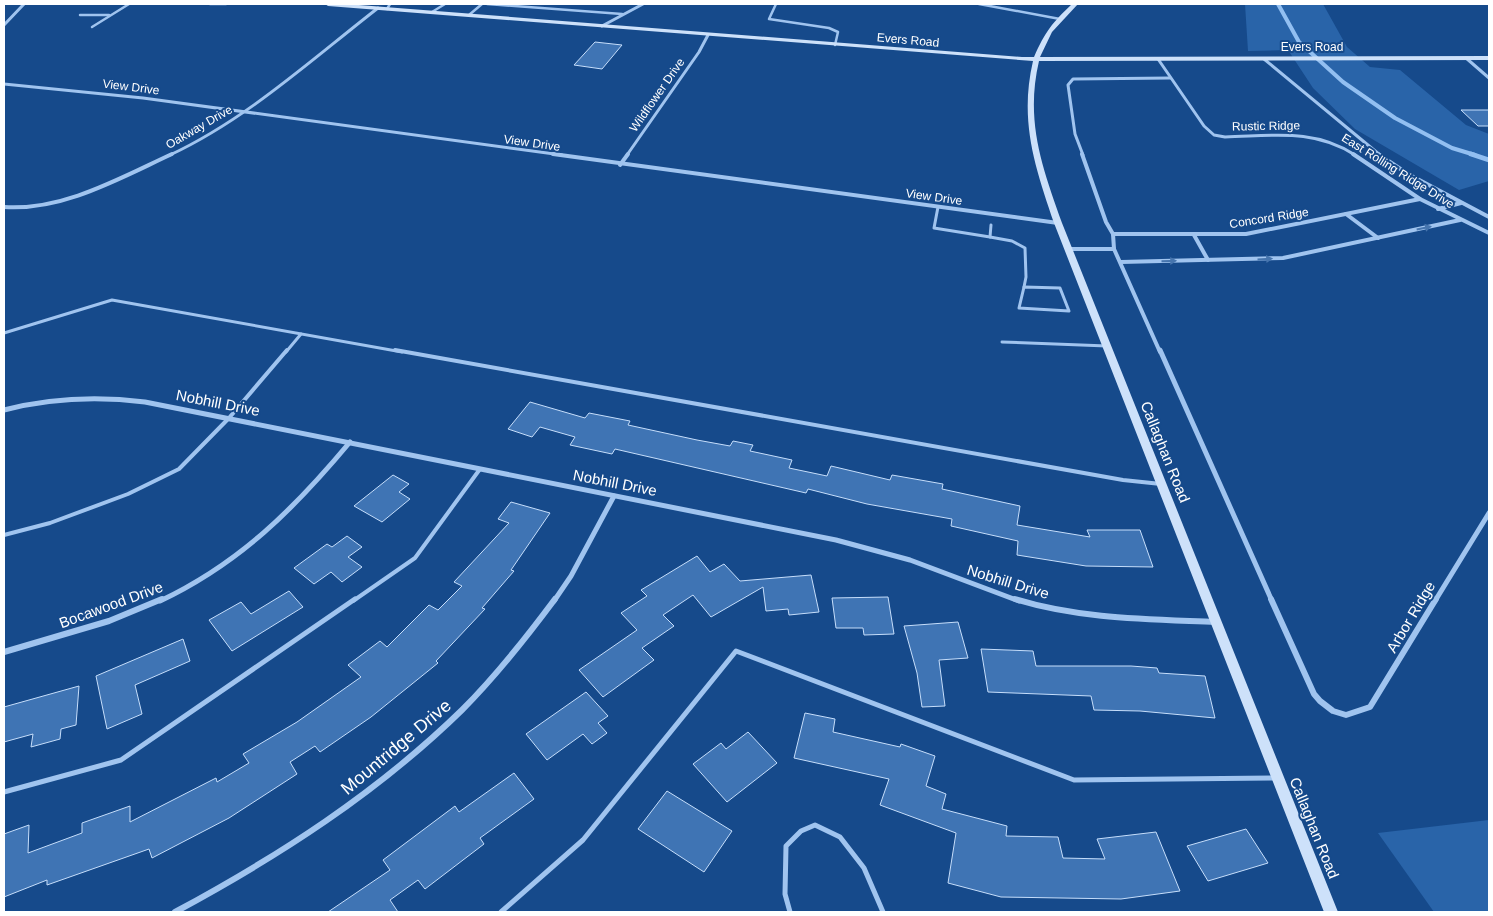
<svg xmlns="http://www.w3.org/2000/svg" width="1493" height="916" viewBox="0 0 1493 916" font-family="Arial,sans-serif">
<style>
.green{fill:#2964a9}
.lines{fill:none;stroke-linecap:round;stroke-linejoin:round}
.stream-far1{stroke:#92bff1;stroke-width:4}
.stream{stroke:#92bff1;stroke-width:5}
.building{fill:#3f74b4;stroke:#c6defb}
.service-far3{stroke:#a0c4ef;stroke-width:2.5}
.service-far2{stroke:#a0c4ef;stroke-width:3}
.service-far1{stroke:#a0c4ef;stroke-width:4}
.service{stroke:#a0c4ef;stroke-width:5}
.minor-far3{stroke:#a0c4ef;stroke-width:3}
.minor-far2{stroke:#a0c4ef;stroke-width:4}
.minor-far1{stroke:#a0c4ef;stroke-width:5}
.minor{stroke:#a0c4ef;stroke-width:6}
.secondary{fill:#cde1fa;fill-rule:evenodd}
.oneway{fill:#4675ae}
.labels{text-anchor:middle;stroke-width:4;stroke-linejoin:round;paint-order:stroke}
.far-street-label{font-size:12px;fill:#fff;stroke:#164a8b}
.street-label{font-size:15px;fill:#fff;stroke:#164a8b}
.near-street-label{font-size:18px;fill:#fff;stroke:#164a8b}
</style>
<rect width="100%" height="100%" fill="#164a8b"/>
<g class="green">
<path d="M1245,4H1323L1347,47L1370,67L1400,70L1466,125L1489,134V181L1459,190L1355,129L1313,88L1288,50L1248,51Z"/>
<path d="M1489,820V912H1434L1378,833Z"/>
</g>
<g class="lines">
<path class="stream-far1" d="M1278,4L1299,42L1343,82L1395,118L1452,148L1475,155"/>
<path class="stream" d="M1471,154L1489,160"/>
</g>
<g class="building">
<path d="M595,42L622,45L602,69L574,65Z"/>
<path d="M1461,110H1489V126H1478Z"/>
<path d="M530,402L585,418L589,413L630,421L628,425L697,440L730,446L733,441L753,445L750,451L792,460L789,468L827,476L831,466L890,480L892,475L943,484L942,489L1020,506L1017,525L1090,537L1087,530H1140L1153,567L1086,566L1017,555L1018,541L951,526L952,519L867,504L808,489L806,493L615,449L612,454L570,445L575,437L540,427L532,437L508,429Z"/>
<path d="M393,475L409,484L399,492L410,499L382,522L354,506Z"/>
<path d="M511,502L550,513L511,570L514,571L482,608L485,609L436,661L438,663L371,717L320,752L315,746L290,762L297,774L229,818L152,858L149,849L47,885V880L4,897V834L29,825L28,853L82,833V823L130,806V822L216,778L217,782L249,763L243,754L297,722L361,677L348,665L380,641L387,647L429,605L438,610L462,586L454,582L509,523L498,519Z"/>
<path d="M347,536L362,547L348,557L362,567L342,582L331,572L314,584L294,568L327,544L332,547Z"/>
<path d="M697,556L710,572L724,564L740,581L811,575L819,612L789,615L788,609L766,611L763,587L711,617L693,595L663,615L674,626L642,648L654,660L603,697L579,670L637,630L621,613L647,596L641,590Z"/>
<path d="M289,591L303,607L232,651L209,620L241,602L251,614Z"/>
<path d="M888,597L894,634L864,635L863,628H836L832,598Z"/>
<path d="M958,622L968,658L939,660L945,706L922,707L917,673L904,626Z"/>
<path d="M183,639L190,661L135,685L142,714L107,729L96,676Z"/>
<path d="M981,649L1033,651L1036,666H1131L1157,668L1159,673L1205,676L1215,718L1140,711L1094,710L1091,696L988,692Z"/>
<path d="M79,686L76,725L61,729L60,739L31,747L33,734L4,742V707Z"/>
<path d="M586,692L608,716L598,723L607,733L592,744L583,734L547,760L526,734Z"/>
<path d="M805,713L835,719L833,732L900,747L901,744L935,756L926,786L946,794L942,809L1007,826L1006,836L1058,837L1063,858L1105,859L1097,839L1156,832L1180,891L1121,899L1001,897L948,883L956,833L880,805L889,779L794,758Z"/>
<path d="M748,732L777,763L727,802L693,764L721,743L726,749Z"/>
<path d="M514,773L534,799L480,838L484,844L425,889L418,880L390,900L398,912H328L390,870L383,860L455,806L459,812Z"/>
<path d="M667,791L732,831L704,872L638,829Z"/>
<path d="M1246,829L1268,863L1208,881L1187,846Z"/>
</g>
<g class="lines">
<g class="service-far3">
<path d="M210,4H226"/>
<path d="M487,4L622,14"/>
<path d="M776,4L769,19L829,28L838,32L835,45"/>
<path d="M979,4L1060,19"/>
<path d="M387,9L390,4"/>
<path d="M432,12L445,4"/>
<path d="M80,15H109"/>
<path d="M469,15L482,4"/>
<path d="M92,27L129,4"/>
</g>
<g class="service-far2">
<path d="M938,207L934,228L990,237L991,225"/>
<path d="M990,237L1012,241L1025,248L1026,277L1024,287"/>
<path d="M1024,287L1060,288L1069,311L1019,308Z"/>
<path d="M4,333L112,300L402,352"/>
<path d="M1002,342L1107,346"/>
<path d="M286,352L301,334"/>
</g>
<g class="service-far1">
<path d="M395,350L1123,480L1161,484"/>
<path d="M4,535L50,523L128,494L179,469L229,418L287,350"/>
<path d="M353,601L415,558L480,469"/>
</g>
<g class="service">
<path d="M4,792L121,760L355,599"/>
<path d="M501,912L583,840L736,651L1074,780L1275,778"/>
<path d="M790,912L785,894L786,846L801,831L815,825L840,837L864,868L883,912"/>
</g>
<g class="minor-far3">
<path d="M4,25L24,4"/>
<path d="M602,26L643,4"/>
<path d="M1466,58L1489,78"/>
<path d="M1158,59L1204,126L1214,135L1225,137C1272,136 1314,128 1355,155"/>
<path d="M1264,59L1380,155"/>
<path d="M4,84L143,98L562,155"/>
<path d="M170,155C247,119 311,60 378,8"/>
<path d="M627,155L699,52L708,35"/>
<path d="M1083,155L1075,134L1068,85L1073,79L1170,78"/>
</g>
<g class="minor-far2">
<path d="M553,154L1058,223"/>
<path d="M1082,154L1106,222L1113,234L1114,249L1160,352"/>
<path d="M1353,154L1420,199L1489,233"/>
<path d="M1378,154L1408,174L1489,217"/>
<path d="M620,165L628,154"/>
<path d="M4,207C63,211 120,178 172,154"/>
<path d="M1438,209L1461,203"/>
<path d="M1346,214L1378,238"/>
<path d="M1113,234H1246L1420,199"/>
<path d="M1194,235L1208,260"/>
<path d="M1069,249H1114"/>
<path d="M1121,262L1283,258L1460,220"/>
</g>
<g class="minor-far1">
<path d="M1160,350L1272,601"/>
<path d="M4,410C51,398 97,396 145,402L836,540L910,560L1019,601"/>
<path d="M160,601C240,563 294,509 350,442"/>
<path d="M554,601L571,576L614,496"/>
<path d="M1435,601L1489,513"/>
</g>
<g class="minor">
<path d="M1015,599C1080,619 1148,619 1216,622"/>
<path d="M1271,599L1314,694L1320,701L1333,711L1346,715L1370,707L1436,599"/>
<path d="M4,652L109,621L162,599"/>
<path d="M175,912C279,856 377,793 462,710C496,676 526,638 555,599"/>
</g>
<path class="secondary" d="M325,4H346L1022,57H1034C1045,32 1052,23 1072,4H1078L1052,32L1040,57L1489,56V60L1039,61C1025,121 1042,167 1062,223L1338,912H1324L1054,223C1035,167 1019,121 1033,61L328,6Z"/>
</g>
<defs><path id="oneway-solid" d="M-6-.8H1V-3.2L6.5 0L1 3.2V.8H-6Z" transform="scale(1.25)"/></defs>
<g class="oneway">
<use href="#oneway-solid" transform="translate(1424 228) rotate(-12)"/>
<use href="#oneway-solid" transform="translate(1265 259) rotate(-4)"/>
<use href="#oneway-solid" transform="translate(1169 261) rotate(-1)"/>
</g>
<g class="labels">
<g class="far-street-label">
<text transform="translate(908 40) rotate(5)" y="4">Evers Road</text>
<text x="1312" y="51">Evers Road</text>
<text transform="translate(131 87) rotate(7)" y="4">View Drive</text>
<text transform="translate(657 95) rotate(-55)" y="4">Wildflower Drive</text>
<text transform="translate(1266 126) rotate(-1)" y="4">Rustic Ridge</text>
<text transform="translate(199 127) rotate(-30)" y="4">Oakway Drive</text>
<text transform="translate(532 143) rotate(8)" y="4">View Drive</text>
<text transform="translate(1398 171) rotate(32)" y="4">East Rolling Ridge Drive</text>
<text transform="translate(934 197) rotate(8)" y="4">View Drive</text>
<text transform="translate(1269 218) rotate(-9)" y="4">Concord Ridge</text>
</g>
<g class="street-label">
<text transform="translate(218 403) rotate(11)" y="5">Nobhill Drive</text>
<text transform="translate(1165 452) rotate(68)" y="5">Callaghan Road</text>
<text transform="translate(615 483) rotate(11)" y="5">Nobhill Drive</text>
<text transform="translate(1008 582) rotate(17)" y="5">Nobhill Drive</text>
<text transform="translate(111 605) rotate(-20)" y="5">Bocawood Drive</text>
<text transform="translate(1411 617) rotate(-59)" y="5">Arbor Ridge</text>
<text transform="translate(1314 828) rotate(68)" y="5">Callaghan Road</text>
</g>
<g class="near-street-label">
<text transform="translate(396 747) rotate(-40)" y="6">Mountridge Drive</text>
</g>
</g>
<rect width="1493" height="916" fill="none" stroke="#ffffff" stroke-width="10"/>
</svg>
